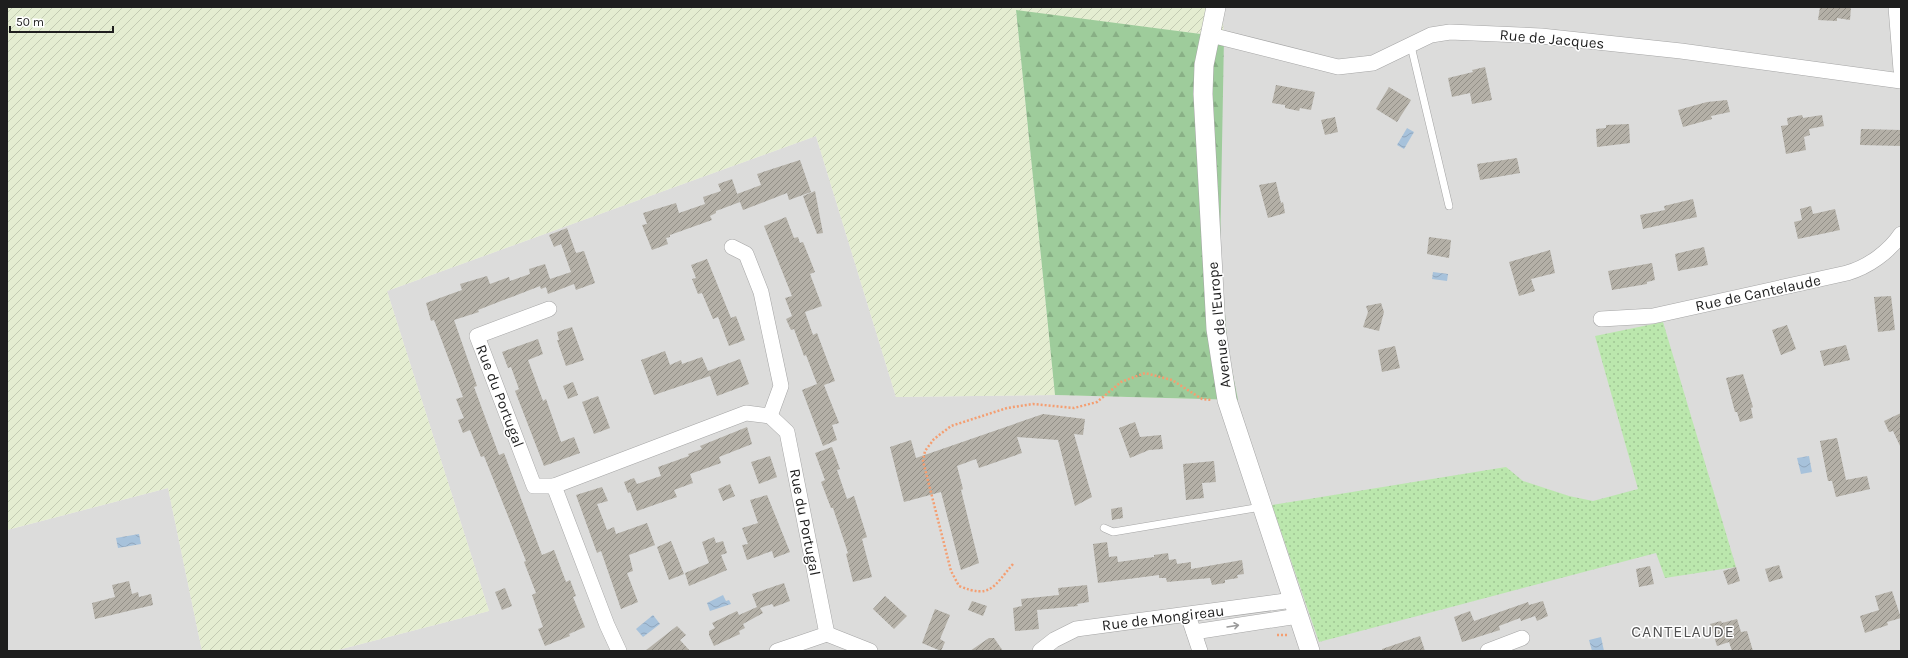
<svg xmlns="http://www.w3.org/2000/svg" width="1908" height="658" viewBox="0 0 1908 658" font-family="Karla,sans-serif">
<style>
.residential{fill:#dcdcdb}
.farmland{fill:url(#farmland-furrows)}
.grass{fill:url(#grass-dots)}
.forest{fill:url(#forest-firs)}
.water{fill:url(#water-waves)}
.building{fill:url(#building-hatch)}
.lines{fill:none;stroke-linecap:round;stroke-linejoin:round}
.service-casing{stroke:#a5a5a5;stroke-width:8}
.minor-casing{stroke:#a5a5a5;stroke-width:16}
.tertiary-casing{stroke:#a5a5a5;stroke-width:20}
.path{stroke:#f49e71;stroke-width:2.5;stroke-dasharray:2 2;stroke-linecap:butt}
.service{stroke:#fff;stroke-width:7}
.minor{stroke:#fff;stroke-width:15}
.tertiary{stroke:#fff;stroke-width:19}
.oneway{stroke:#9a9a9a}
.labels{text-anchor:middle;stroke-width:3;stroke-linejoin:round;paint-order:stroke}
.street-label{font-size:15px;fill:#1e1e1e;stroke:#fff}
.neighbourhood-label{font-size:16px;letter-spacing:1px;fill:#515151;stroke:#fff}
</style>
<defs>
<pattern id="farmland-furrows" width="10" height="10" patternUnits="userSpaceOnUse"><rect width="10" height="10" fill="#e4edd1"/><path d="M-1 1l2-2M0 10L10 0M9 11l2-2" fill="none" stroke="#c3cbb3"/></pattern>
<pattern id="grass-dots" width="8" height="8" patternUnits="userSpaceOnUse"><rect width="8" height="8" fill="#bbe7ad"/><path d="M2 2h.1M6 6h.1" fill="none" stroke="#a0c694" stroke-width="1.8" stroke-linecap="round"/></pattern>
<pattern id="forest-firs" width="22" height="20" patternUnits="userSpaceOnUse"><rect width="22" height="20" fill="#9ecc9b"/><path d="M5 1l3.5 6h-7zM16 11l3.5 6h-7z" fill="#88af85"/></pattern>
<pattern id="water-waves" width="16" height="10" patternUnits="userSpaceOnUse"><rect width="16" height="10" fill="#a7c2db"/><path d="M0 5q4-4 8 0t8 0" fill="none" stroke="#8fa6bc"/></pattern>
<pattern id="building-hatch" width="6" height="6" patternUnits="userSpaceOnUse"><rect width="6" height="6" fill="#b4b0a7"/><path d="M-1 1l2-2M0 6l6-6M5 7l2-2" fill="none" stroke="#928f87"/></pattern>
</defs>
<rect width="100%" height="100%" fill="#efeee5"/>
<g class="residential">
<path d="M1217,7H1901V651H334L489,611L387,291L816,136L896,397L1055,395L1237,400L1228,350L1220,254Z"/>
<path d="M168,488L202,651H7V530Z"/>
</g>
<path class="farmland" d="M7,7H1222L1224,37L1016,11L1055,395L896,397L816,136L387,291L489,611L334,651H202L168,488L7,530Z"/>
<path class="grass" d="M1663,322L1736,567L1665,578L1656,553L1319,642L1272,505L1506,467L1523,481L1569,496L1593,501L1638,489L1595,336Z"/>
<path class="forest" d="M1016,10L1224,37L1220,254L1228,350L1238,400L1055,395Z"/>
<g class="water">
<path d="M1407,128L1414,132L1404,149L1397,145Z"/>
<path d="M1433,272L1448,274L1447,281L1432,279Z"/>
<path d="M1809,456L1812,472L1801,474L1797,458Z"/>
<path d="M139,534L141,544L118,548L116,538Z"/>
<path d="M723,595L726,601L729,600L731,604L710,611L707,603Z"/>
<path d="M653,615L660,624L643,637L636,629Z"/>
<path d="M1601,637L1604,651H1592L1589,640Z"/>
</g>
<g class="building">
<path d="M1820,7H1851L1850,20L1837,18V21L1818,20Z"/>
<path d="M1485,67L1492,100L1472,104L1470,93L1452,97L1448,78L1473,72L1472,70Z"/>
<path d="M1276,85L1315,92L1311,110L1300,108L1299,111L1285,108V105L1272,103Z"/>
<path d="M1389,87L1411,100L1397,122L1376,109Z"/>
<path d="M1727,100L1730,112L1711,116L1712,119L1683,127L1678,110L1707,102Z"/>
<path d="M1802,115L1803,118L1822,115L1824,126L1809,129L1810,135L1804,137L1806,150L1786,154L1781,126L1788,125L1787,118Z"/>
<path d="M1335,117L1338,132L1325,135L1321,120Z"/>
<path d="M1629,124L1630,143L1597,147L1596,129L1606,128V125Z"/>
<path d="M1861,129L1901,130V146L1860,145Z"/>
<path d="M1517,158L1520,173L1480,180L1477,164Z"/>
<path d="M800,160L811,192L789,200L787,193L743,210L737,194L761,185L757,174Z"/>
<path d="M732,179L740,202L716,211V213L710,216L712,220L670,235V237L666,238L668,244L652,250L642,225L647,224L643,213L676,203L679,213L705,204L703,197L721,191L718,184Z"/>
<path d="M1276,182L1281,203L1283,202L1285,213L1268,218L1259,185Z"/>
<path d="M815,191L823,233L817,234L803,196Z"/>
<path d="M1693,199L1697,217L1643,229L1640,215L1665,210L1664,206Z"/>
<path d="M1811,206L1813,214L1835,209L1840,230L1798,239L1794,222L1802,220L1800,209Z"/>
<path d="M786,217L794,238L798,237L800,243L803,242L815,272L810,274L822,306L805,312L813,335L817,333L835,381L824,385L839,423L832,425L837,440L823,446L802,390L817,384L806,355L804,356L794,329L791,330L786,319L792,316L785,298L792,296L764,226Z"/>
<path d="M567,228L576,253L584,251L595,283L576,290L574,284L548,294L546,287L541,289L540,286L478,310L479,312L454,320L477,386L474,387L499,455L504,453L542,555L554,550L566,582L570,580L576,596L573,597L585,627L569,634L570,636L545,646L538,629L543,627L532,595L536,593L524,562L526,561L484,456L481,457L470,430L463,433L458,420L464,418L456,399L463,397L434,320L431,321L426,303L462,290L460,284L487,276L490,284L509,277L510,281L530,274L529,269L545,264L550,279L571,272L561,244L554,247L549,235Z"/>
<path d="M1429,237L1451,240L1449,258L1427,254Z"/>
<path d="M1704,247L1708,265L1678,271L1675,254Z"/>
<path d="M1550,250L1555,273L1531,279L1535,291L1519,296L1509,262Z"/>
<path d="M707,259L731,318L736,316L745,340L729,346L718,317L713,319L702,293L698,294L692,279L696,278L691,265Z"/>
<path d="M1652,263L1655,280L1647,282V284L1612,290L1608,271Z"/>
<path d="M1891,296L1895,330L1878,332L1874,297Z"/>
<path d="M1381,303L1384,312L1379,331L1363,327L1368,312L1366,306Z"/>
<path d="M1787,325L1796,349L1781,355L1772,330Z"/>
<path d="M572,327L584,360L566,366L557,340H559L557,332Z"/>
<path d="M538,339L543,354L528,360L543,401L546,399L561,442L574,437L580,453L544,466L515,391L519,389L511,367L508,368L502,352Z"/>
<path d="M1846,345L1850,360L1824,366L1820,351Z"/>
<path d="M1395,346L1400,368L1382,372L1378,350Z"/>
<path d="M665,351L670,365L681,360L682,364L702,357L708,371L740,359L749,384L717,396L710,376L654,395L641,360Z"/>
<path d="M1743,374L1753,407L1751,408L1753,418L1740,422L1737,412H1735L1726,378Z"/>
<path d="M573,382L578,395L568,399L563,386Z"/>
<path d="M598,396L610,428L594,434L582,402Z"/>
<path d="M1901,413V448L1893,431L1889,432L1884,421Z"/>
<path d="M1043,414L1085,419L1083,435L1074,434L1092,497L1075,506L1058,440L1017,437L1022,453L979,468L976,459L957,466L963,489L961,490L979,563L961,570L941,492L904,502L890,447L911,440L916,458Z"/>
<path d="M1135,422L1140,437L1161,435L1163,449L1149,450L1130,458L1119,428Z"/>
<path d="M747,427L752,444L719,457L721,463L690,474L693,483L674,490L677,497L637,511L630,492L628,493L624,482L634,478L637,484L661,476L658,467L689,456L688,454L702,449L700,446Z"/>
<path d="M1837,438L1846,480L1867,476L1870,489L1836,497L1832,481H1828L1820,441Z"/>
<path d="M832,447L840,469L837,470L847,499L854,496L867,537L862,539L872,577L853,582L846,554L848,553L833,508H831L821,482L825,480L815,453Z"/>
<path d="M770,456L777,477L759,484L751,462Z"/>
<path d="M1214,461L1216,482L1202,483L1204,498L1186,500L1183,464Z"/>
<path d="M730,484L735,496L723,501L718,489Z"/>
<path d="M602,487L608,501L597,504L607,530L614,527L616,534L647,523L655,545L629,555L633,571L627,573L638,602L621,609L601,551L597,553L576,495Z"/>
<path d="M767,495L790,552L774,558L772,551L747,560L742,545L748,544L742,528L758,523L750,500Z"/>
<path d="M1122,507L1123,518L1112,520L1111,509Z"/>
<path d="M714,537L716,543L723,541L727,553L721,555L727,570L689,586L685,573L709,563L702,542Z"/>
<path d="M671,541L684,574L669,580L657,547Z"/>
<path d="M1107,542L1109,557L1117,556L1118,562L1154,557V555L1168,553L1169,560L1176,559L1177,564L1191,562V569L1242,560L1244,574L1237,575L1238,578L1225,580V583L1212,585L1210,578L1167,582L1166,578H1159V575L1098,583L1093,544Z"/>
<path d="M1779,565L1783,578L1769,582L1765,569Z"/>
<path d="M1650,566L1654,584L1639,587L1636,569Z"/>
<path d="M1736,567L1740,581L1728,585L1723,571Z"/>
<path d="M129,581L132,594L138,592L139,597L151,594L153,605L95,619L92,603L115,597L112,585Z"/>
<path d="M784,583L790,601L774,607L772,604L760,608L763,613L743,624L745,628L739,631L740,634L714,646L709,635V631L715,628L712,623L737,611L739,615L757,607L752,594Z"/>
<path d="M1087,585L1089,602L1077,604L1078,606L1037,610L1039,629L1015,631L1013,608L1022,606L1021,599L1059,595L1058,588Z"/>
<path d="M505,588L512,606L502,610L495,592Z"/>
<path d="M1892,591L1901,618L1887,622L1888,625L1865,633L1860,616L1879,610L1875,596Z"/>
<path d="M885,596L907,616L894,629L873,609Z"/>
<path d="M972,601L987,606L983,616L968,610Z"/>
<path d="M1543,601L1548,616L1537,621L1535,616L1521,621L1520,618L1499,626L1500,630L1462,642L1454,617L1470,611L1474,621L1528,602L1529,605Z"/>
<path d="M935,609L950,615L940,639L945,642L941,651L922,643Z"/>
<path d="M1737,619L1741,632L1747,631L1753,651H1732L1729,642L1717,646L1710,624L1721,621L1722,623Z"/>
<path d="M677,626L686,635L680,640L690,651H645Z"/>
<path d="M1420,636L1425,651H1382V649Z"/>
<path d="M989,638H994L1003,651H970Z"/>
</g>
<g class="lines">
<g class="service-casing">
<g id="service">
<path d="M1411,46L1449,206"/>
<path d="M1104,528L1113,532L1261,507"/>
</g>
</g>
<g class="minor-casing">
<g id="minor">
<path d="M1896,7L1901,70"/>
<path d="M1211,35L1338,67L1373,63L1431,35L1450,32L1541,36L1681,51L1901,81"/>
<path d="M732,247L746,254L761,292L781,386L770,416"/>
<path d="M549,309L477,336L534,486H554"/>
<path d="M1601,319L1653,316L1847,273C1868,267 1889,252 1901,234"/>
<path d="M1191,624L1200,651"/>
<path d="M1194,632L1298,616"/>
<path d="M619,651L607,625L554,486L746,413L770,416L787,432L827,634"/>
<path d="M777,651L827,634L870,651"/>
<path d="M1040,651L1054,640L1076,629L1293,600"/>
<path d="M1488,651L1522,638"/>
</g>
</g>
<g class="tertiary-casing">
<path id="tertiary" d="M1216,7L1204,65L1203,94L1216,329L1227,400L1310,651"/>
</g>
<g class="path">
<path d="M1013,564C993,587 991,599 959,586L951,571L923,461L925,451L934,439L951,426L1007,408L1033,404L1074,408L1097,402L1121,382L1145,373L1172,380L1202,399L1212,400"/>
<path d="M1277,635H1288"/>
</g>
<use href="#service" class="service"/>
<use href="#minor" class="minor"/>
<use href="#tertiary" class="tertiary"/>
</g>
<defs><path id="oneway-shaft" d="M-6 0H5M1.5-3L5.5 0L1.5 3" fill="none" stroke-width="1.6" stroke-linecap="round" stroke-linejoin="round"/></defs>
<use class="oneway" href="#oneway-shaft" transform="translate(1233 626) rotate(-9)"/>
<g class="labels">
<g class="street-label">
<text transform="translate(1552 39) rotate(5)" y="5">Rue de Jacques</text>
<text transform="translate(1758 293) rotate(-12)" y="5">Rue de Cantelaude</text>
<text transform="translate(1219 325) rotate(-96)" y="5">Avenue de l'Europe</text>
<text transform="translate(500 396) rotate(69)" y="5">Rue du Portugal</text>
<text transform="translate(805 522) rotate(79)" y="5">Rue du Portugal</text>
<text transform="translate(1163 618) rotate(-7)" y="5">Rue de Mongireau</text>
</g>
<g class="neighbourhood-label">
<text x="1683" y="637">CANTELAUDE</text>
</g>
</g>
<rect width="1908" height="658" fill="none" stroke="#1e1e1e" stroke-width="16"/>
<path d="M10 26v6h103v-6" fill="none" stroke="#1e1e1e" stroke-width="2"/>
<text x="16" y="26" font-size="12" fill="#1e1e1e" stroke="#ffffff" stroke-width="3" paint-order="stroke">50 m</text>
</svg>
